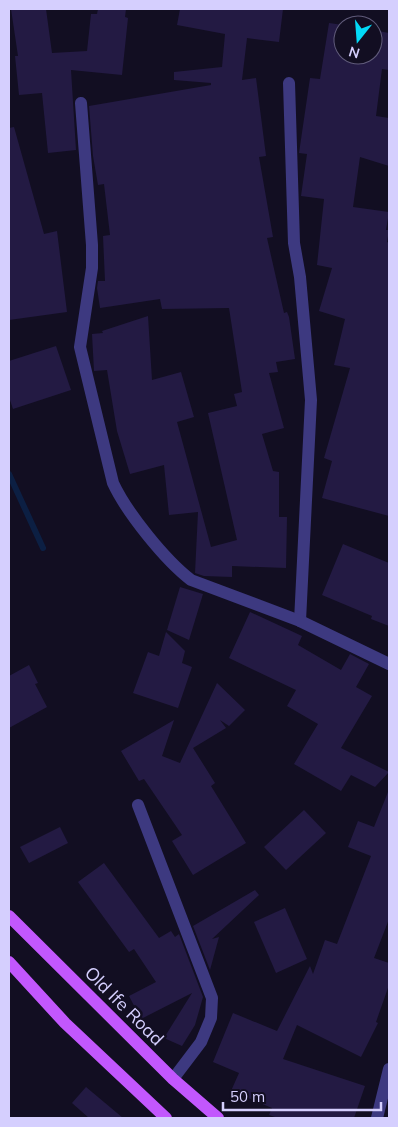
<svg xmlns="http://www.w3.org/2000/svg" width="398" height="1127" viewBox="0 0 398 1127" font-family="Mulish,sans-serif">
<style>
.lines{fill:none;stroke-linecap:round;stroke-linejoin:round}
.stream{stroke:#0c1f43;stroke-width:6}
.building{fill:#231a43}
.street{stroke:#3d3980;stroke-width:12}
.primary{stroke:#c257fd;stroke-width:12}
.labels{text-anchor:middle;stroke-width:5;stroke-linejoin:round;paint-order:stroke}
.street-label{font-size:18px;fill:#d5cffe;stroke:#120e22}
</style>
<rect width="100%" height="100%" fill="#120e22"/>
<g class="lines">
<path class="stream" d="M9,474L43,548"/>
</g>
<g class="building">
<path d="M11,9H46L52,53L87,51L91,14H97L98,9H126L125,17L128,18L122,75L71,70L76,150L48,153L42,93L19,95L15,56H18Z"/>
<path d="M180,9H283L279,42L247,38L242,80L256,78L266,156L259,157L273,237L267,238L284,313L287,312L289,317L295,359L276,362L278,372L269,373L284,428L262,434L273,471L279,472V517H287L286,568L232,566V577L204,576L195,573L198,512L169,515L164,465L130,474L117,431L107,370L94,371L92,334L103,333L102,331L148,316L152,380L181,372L194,417L177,422L211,547L237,540L208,413L237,406L234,394L242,392L229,308L162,309L160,299L100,308L97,288L98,281H105L103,236L110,235L104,184L98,185L93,156L89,106L211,85V83L174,80V72L222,67L225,34L177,25Z"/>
<path d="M329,23L343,25V55H373V30L389,33V70L382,69L376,116L389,118V166L360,157L353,207L389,212L386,230H389L387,242L389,243V516L322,498L332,461L324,458L350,368L334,365L345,319L319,311L332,268L317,265L324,199L301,196L307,154L299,153L310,78L320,79Z"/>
<path d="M14,127L44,234L57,231L67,312L9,320V128Z"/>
<path d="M56,346L71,390L13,409L9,397V361Z"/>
<path d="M343,544L389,563V626L371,619L372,616L322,595Z"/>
<path d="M180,587L203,594L189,640L167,630Z"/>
<path d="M250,612L302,636L298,645L341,670L350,654L369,664L356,687L372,696L341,748L389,772L375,787L351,775L341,791L294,764L318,724L287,706L296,690L229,658Z"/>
<path d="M166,632L185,651L182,663L192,667L178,708L133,693L148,652L159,656Z"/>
<path d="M29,665L38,683L35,684L47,707L9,728V676Z"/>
<path d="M217,683L245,710L229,726L220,720L226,728L193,748L215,783L211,786L246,843L193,875L172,841L182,835L144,779L139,781L121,751L174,720L162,756L180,763Z"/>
<path d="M388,792L389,919L374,958L389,963V985L376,1022L378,1023L361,1057L297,1025L283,1059L365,1086L354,1118H278L269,1115L272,1108L231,1091L239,1073L213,1062L233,1013L277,1031L310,966L313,974L325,940L337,944L371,856L348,847L358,821L374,827Z"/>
<path d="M304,810L326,833L286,870L264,847Z"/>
<path d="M60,827L68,843L29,863L20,847Z"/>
<path d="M104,863L159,938L171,931L175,937L179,934L203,997L195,1025L182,1046L164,1038L192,993L141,1019L129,996L156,982L134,949L129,952L78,882Z"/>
<path d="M255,890L259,895L212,939L219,937L210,970L193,926Z"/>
<path d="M285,908L307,959L276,973L254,922Z"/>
<path d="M86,1087L123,1118H89L72,1103Z"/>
</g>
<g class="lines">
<g class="street">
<path d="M289,83L294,243L300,277L311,400L300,621"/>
<path d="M81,103L92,245V268L80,347L113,483C127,513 165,560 191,580L300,621L389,664"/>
<path d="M138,805L212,998L211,1018L201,1042L173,1079"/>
<path d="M377,1118L389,1069"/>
</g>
<g class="primary">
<path d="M9,916L173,1079L218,1118"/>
<path d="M9,962L65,1023L166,1118"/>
</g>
</g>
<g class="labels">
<g class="street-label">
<text transform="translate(124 1006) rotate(45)" y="6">Old Ife Road</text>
</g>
</g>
<rect width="398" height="1127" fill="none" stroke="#d5cffe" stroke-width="20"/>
<g transform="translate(358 40) rotate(197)"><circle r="24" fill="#120e22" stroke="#605b7a"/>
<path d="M0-4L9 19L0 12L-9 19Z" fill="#03daf7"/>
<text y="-8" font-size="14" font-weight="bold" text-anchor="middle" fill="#d5cffe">N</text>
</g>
<path d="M223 1102v8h158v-8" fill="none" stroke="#d5cffe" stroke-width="2.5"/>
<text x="230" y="1102" font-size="15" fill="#d5cffe" stroke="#120e22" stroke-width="4" paint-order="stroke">50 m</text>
</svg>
